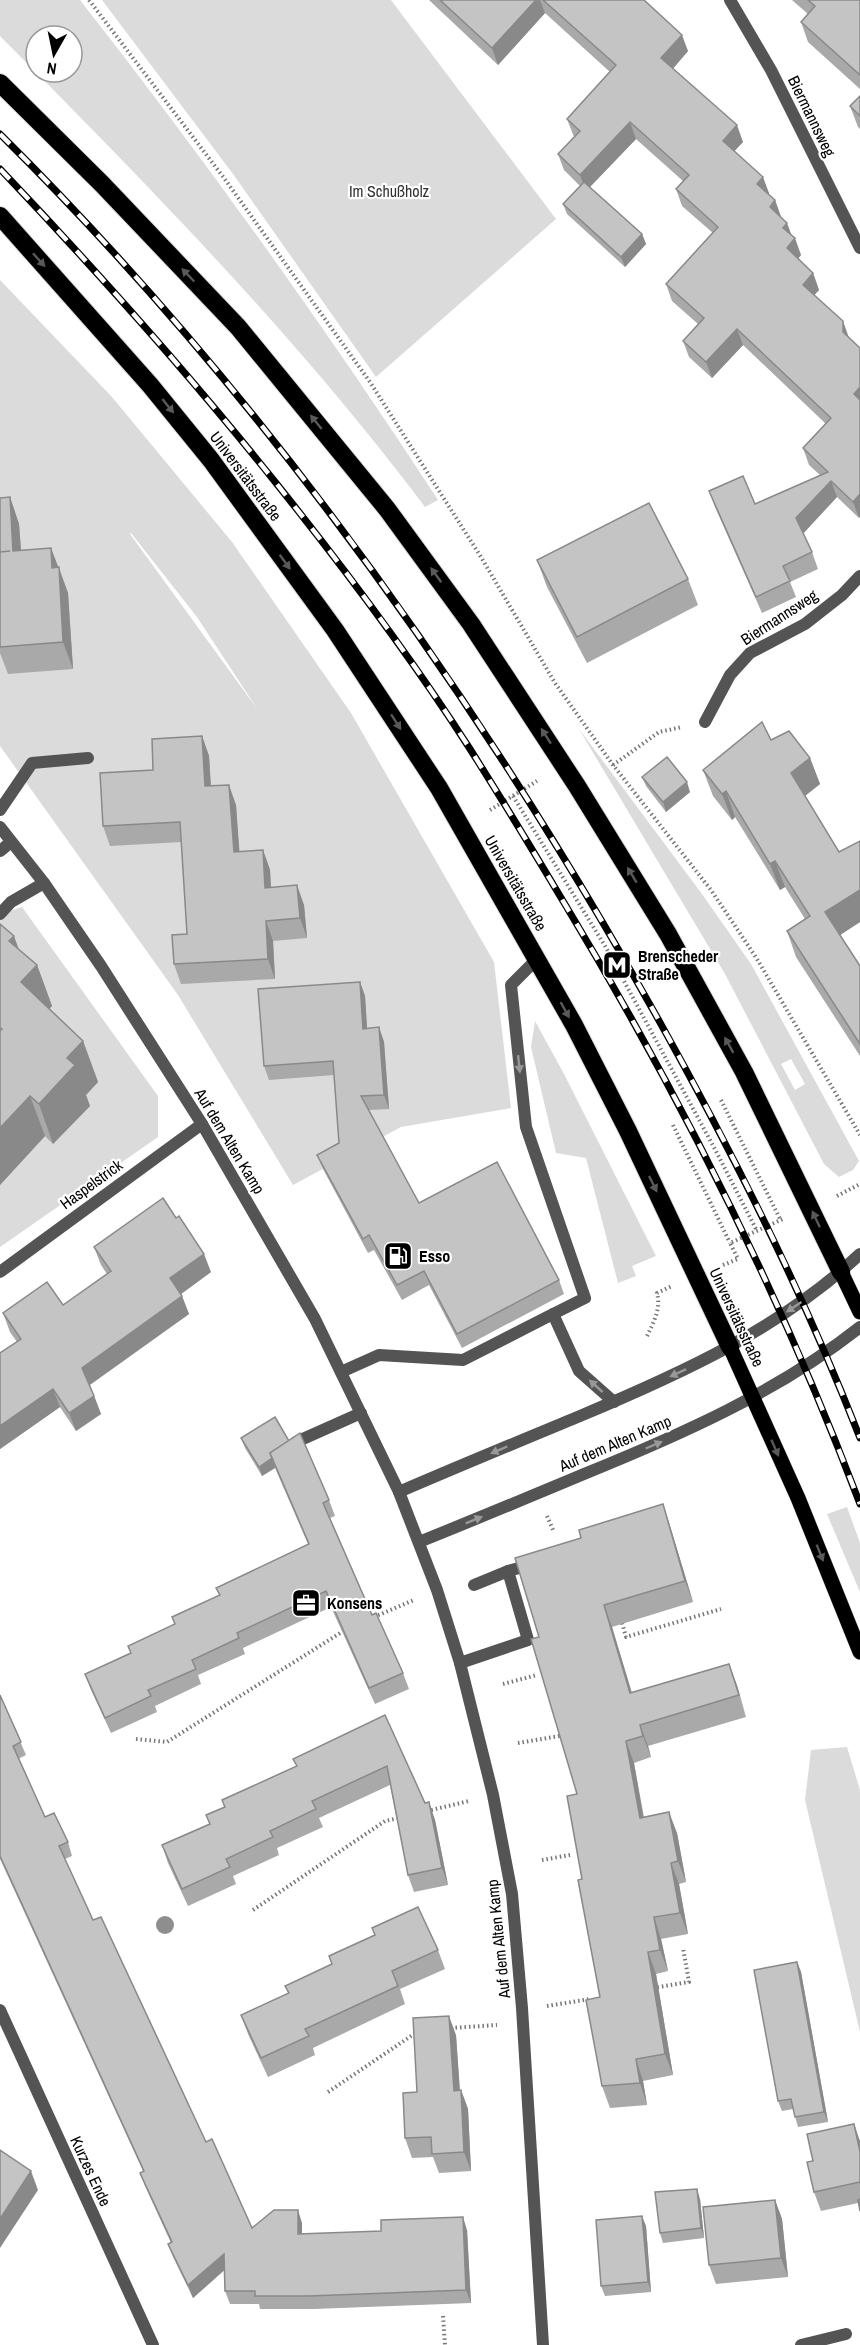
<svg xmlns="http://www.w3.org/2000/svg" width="860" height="2345" viewBox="0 0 860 2345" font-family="'Archivo Narrow',sans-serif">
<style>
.green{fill:#dbdbdb;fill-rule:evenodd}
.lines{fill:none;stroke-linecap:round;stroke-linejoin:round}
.primary-casing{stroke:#dbdbdb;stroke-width:16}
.highway-casing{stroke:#dbdbdb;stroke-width:20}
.path{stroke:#767676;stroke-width:4;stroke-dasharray:1.5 3;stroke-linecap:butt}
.lane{stroke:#545454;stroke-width:12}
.street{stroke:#545454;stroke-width:12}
.primary{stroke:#000;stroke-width:15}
.highway{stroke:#000;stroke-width:18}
.rail-casing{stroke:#000;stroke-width:7}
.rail{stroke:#fff;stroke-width:4.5;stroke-dasharray:14;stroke-linecap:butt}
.tree{fill:#8e8e8e}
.wall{fill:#a9a9a9}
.shaded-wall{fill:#898989}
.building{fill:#c4c4c4;stroke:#898989;stroke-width:1.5}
.oneway{fill:#595959}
.oneway2{fill:#989898}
.labels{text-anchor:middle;stroke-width:4.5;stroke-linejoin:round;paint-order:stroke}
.street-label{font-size:16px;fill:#000;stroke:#fff}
.park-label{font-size:16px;fill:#323232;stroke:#fff}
.poi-label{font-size:16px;font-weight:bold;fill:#000;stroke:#fff;text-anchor:start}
</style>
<rect width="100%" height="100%" fill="#fff"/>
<g class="green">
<path d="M0,0H80C206,161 326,328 438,500L425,507C298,338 149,186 0,36ZM36,36H72V72H36Z"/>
<path d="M102,0H391L556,219L376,377L233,174Z"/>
<path d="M0,280L112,397L232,542L351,713L494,962L511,1108L401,1127L293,1185L178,995L0,746ZM131,533L197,617L258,710L130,534Z"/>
<path d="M579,729L702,894L751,964L859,1161L853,1170L839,1177L824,1164L725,974ZM791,1059L805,1084L795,1090L781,1064Z"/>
<path d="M22,907L158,1096V1137L0,1247V914Z"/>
<path d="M535,1021L564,1074L656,1256L632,1266L636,1276L618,1283L586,1158L556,1153L531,1047Z"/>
<path d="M847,1507L860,1543V1592L827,1514Z"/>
<path d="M847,1747L860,1790V2032L805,1800L811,1750Z"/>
</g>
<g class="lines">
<g class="primary-casing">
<g id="primary">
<path d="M841,1272L860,1312"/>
<path d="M730,1347L798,1498L860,1652"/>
</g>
</g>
<g class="highway-casing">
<g id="highway">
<path d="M0,83L102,184L238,327L387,509L471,624L577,786L668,934L744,1072L841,1272"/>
<path d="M0,216L150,385L211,460L335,630L439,788L574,1025L628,1131L730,1347"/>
</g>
</g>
<g class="path">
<path d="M89,0L224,178L370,382L481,557L555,683L613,765L711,890L757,959L860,1135"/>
<path d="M613,765L659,732L682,727"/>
<path d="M513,796L605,946L717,1153L757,1231"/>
<path d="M490,810L537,781"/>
<path d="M721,1100L780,1219"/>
<path d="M673,1125L730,1243"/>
<path d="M837,1196L860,1184"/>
<path d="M723,1265L738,1259L730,1243L783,1219"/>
<path d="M647,1336C654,1322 661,1308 657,1293L672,1286"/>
<path d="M547,1516L554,1532"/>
<path d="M374,1617L414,1600"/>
<path d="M622,1623L626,1637L721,1609"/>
<path d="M503,1684L537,1675"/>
<path d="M136,1739L167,1742L345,1630"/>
<path d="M518,1743L565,1735"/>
<path d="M427,1811L469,1801"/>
<path d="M542,1860L570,1855"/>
<path d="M253,1910L385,1821L399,1818"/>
<path d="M653,1988L689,1982L683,1948"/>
<path d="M547,2006L590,1999"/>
<path d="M451,2028L497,2025"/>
<path d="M328,2092L417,2032"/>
<path d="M443,2316L445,2345"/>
</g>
<g class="lane">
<path d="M0,810L32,763L88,758"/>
<path d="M0,851L11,842"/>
<path d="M0,914L11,902L44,883"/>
<path d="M537,959L511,985L526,1127L585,1298L553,1314"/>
<path d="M341,1372L379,1355L463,1360L553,1314L579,1371L614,1402"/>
<path d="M296,1442L361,1413"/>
<path d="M474,1585L508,1571L534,1564"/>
<path d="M460,1663L528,1640L508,1571"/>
</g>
<g class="street">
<path d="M730,0L771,70L860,248"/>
<path d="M705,722L730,675L750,653L805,624L842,595L860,576"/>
<path d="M0,827L44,883L101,966L202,1124L315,1319L399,1492L437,1590L460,1663L493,1795L512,1894L522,2008L543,2345"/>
<path d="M0,1272L202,1124"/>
<path d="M399,1492C459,1466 520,1441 580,1416C680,1374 780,1329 860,1254"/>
<path d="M419,1542C474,1520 529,1497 584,1474C680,1435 778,1392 860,1327"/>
<path d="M0,2010L153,2345"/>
<path d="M801,2345L846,2334"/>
</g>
<use href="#primary" class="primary"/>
<use href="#highway" class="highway"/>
<g class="rail-casing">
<g id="rail">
<path d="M0,134C236,368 434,637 603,923C700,1088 790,1259 860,1438"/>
<path d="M0,169C96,270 189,374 276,483C344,568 411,657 470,749C503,801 535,854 566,906C681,1097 781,1296 860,1504"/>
</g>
</g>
<use href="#rail" class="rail"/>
</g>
<circle class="tree" cx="165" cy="1925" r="9"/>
<g class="wall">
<path d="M429,0H644L688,51L673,69L743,142L734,151L769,193L768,194L775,200L781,217L792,236L801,255L798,259L813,273L819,290L814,295L859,518L837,497L803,533L812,552L818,569L790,582L796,597L762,613L715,507L709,491L755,504L820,475L809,465L803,448L826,424L743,345L712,378L689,357L683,341L698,324L672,301L666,284L713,233L682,206L676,189L683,181L636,139L590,187L642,234L646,244L625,267L567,214L563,204L580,186L564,170L558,154L574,137L567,119L610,72L545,13L498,65Z"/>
<path d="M792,0H860V89L808,42L801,22L808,14Z"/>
<path d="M860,96V129L858,127L850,106Z"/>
<path d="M10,497L19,524L21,550L51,548L58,567H59L68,593L73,669L8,674L0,653V498Z"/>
<path d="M537,560L688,579L698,605L587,663L547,587Z"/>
<path d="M202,736L209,756L211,786L236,805L239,852L263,850L270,870L271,887L304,905L307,938L273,941L275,979L181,984L174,964L187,934L182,842L110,846L103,826L153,770Z"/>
<path d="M771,740L810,758L820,784L805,796L839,852L860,841V922L840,935L860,966V1056L796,957L787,931L805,919L785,887L780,890L735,817L732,820L713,796L703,770Z"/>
<path d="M642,777L690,792L666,812L646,786Z"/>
<path d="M0,924L18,949L37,965L52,1006L49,1009L83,1041L98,1082L86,1095L90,1106L53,1144L45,1136L0,1185Z"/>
<path d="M360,982L365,996L367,1028L379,1027L384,1042L389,1109L369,1110L419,1203L559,1280L564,1294L462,1348L429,1285L402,1300L374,1250L368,1253L323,1169L317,1155L339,1143L334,1075L269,1080L264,1066Z"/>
<path d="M94,1247L211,1272L181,1294L189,1314L90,1385L101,1414L76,1431L60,1407L0,1449V1353L17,1342L10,1332L3,1313L63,1305L107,1274L101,1265Z"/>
<path d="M241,1438L289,1441L329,1500L335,1516L330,1518L372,1615L403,1673L409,1689L375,1704L331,1607L243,1648L245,1654L198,1675L201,1684L155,1706L157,1712L111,1733L91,1690L85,1674L131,1653L219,1595L216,1588L308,1544L275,1468L262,1476L245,1448Z"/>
<path d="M663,1504L670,1526L693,1602L612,1627L632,1693L729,1664L746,1717L648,1746L651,1757L634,1763L644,1817L677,1833L686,1882L679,1884L688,1934L661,1939L668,1971L656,1974L673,2075L643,2081L647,2105L610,2108L602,2086L600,1997L582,1879L577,1794L581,1538Z"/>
<path d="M0,1695L26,1755L18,1759L45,1817L68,1842L72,1856L65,1859L93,1920L206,2142L252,2228L302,2223V2234L467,2230L471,2303L314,2309H260L259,2304H230L225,2291L224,2270L193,2298L173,2257L168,2244L171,2243L145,2186L140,2173L143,2171L0,1859Z"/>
<path d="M385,1715L425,1803L435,1820L448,1885L414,1892L408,1875L390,1785L319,1818L323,1827L277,1848L279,1855L233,1876L236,1884L188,1906L168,1863L162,1845L209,1824L224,1807L222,1800L296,1766Z"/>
<path d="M438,1950L445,1969L400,1989L405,2004L313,2048L315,2055L268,2077L248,2034L241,2015L288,1993L285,1986Z"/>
<path d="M797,1962L801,1972L828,2122L798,2127L793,2109L782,2111L778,2101Z"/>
<path d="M456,2035L460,2090H461L468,2109L471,2171L439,2173L433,2157L412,2158L405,2138L417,2092Z"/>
<path d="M860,2141V2211L858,2203L821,2211L814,2192L813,2161Z"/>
<path d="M700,2199L704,2238L663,2243L660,2233Z"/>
<path d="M775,2200L782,2219L788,2277L716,2284L709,2265Z"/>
<path d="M646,2226L651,2292L605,2296L601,2286Z"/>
</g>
<g class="shaded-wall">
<path d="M536,0H540L545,13L498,65L492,48Z"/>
<path d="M682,35L688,51L667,75L661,58Z"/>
<path d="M630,122L636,139L586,191L580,175Z"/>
<path d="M737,125L743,142L729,157L723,141Z"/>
<path d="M763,177L769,193L763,201L757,184Z"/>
<path d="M775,200L781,217L770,207Z"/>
<path d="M787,223L793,239L783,228Z"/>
<path d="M642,234L646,244L625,267L621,257Z"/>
<path d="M795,238L801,255L793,264L787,248Z"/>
<path d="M813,273L819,290L809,301L803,285Z"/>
<path d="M843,321L849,338L843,332Z"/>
<path d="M737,329L743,345L712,378L706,362Z"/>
<path d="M860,387V410L854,394Z"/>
<path d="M831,481L837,497L802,535L796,518Z"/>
<path d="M860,494V517L859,518L853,502Z"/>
<path d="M10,497L19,524L23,577L13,551Z"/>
<path d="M51,548L68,593L73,669L63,642L52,568Z"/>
<path d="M202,736L209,756L212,806L205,786Z"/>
<path d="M810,758L820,784L801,799L791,773Z"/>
<path d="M687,782L690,792L666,812L663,802Z"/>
<path d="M229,785L236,805L241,872L234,852Z"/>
<path d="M726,791L735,817L732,820L722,794Z"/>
<path d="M263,850L270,870L272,908L265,888Z"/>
<path d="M775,861L785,887L780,890L770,864Z"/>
<path d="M297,885L304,905L307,938L300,918Z"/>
<path d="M860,890V922L834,939L825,912Z"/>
<path d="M266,921L273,941L275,979L268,959Z"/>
<path d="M14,936L28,975L37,965L52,1006L36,1023L21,982L9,941Z"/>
<path d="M360,982L365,996L368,1043L363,1029Z"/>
<path d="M379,1027L384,1042L389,1109L384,1095Z"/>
<path d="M83,1041L98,1082L86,1095L90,1106L53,1144L39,1104L67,1058Z"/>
<path d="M30,1096L45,1136L0,1185V1128Z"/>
<path d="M204,1254L211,1272L177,1297L170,1278Z"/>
<path d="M182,1296L189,1314L88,1386L82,1368Z"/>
<path d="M53,1389L60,1407L0,1449V1426Z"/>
<path d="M94,1396L101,1414L76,1431L69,1413Z"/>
<path d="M272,1458L275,1468L262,1476L259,1467Z"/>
<path d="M663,1504L670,1526L693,1602L685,1581Z"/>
<path d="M604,1605L612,1627L638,1714L630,1693Z"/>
<path d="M729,1664L737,1685L746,1717L739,1695Z"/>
<path d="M640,1725L648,1746L651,1757L643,1736Z"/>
<path d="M626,1741L634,1763L647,1839L640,1818Z"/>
<path d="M429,1802L435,1820L448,1885L442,1868Z"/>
<path d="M669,1812L677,1833L686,1882L678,1861Z"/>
<path d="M671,1863L679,1884L688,1934L680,1913Z"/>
<path d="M654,1917L661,1939L668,1971L660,1950Z"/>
<path d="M648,1952L656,1974L673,2075L665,2054Z"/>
<path d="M797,1962L801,1972L828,2122L824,2112Z"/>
<path d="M449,2016L456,2035L461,2110L454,2091Z"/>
<path d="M636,2059L643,2081L647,2105L640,2083Z"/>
<path d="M461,2090L468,2109L471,2171L464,2152Z"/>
<path d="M854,2124L860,2141V2152Z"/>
<path d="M31,2171L38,2190L0,2248V2219Z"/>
<path d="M697,2189L700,2199L704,2238L701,2228Z"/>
<path d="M775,2200L782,2219L788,2277L781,2258Z"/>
<path d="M298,2210L302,2223V2247L298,2234Z"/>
<path d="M642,2216L646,2226L651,2292L648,2282Z"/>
<path d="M463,2217L467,2230L471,2303L466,2290Z"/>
<path d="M224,2254L228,2267L193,2298L188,2285Z"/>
</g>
<g class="building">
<path d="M440,0H536L492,48Z"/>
<path d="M543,0H644L682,35L661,58L737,125L723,141L763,177L757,184L775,200L770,207L787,223L783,228L795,238L787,248L813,273L803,285L843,321V332L860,348V387L854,394L860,400V494L853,502L831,481L796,518L812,552L783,566L790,581L756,597L709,491L743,476L755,504L828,472L803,448L831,418L737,329L706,362L683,341L704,318L666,284L718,227L676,189L689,175L630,122L580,175L558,154L580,131L567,119L616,65Z"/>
<path d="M808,0H860V75L801,22L815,6Z"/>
<path d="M860,96V116L850,106Z"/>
<path d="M584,182L642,234L621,257L563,204Z"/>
<path d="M10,497L13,551L51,548L52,568L59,567L63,642L0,647V552L10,551L0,552V498Z"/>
<path d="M649,503L688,579L577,637L537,560Z"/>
<path d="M762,722L771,740L789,731L810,758L791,773L839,852L860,841V890L825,912L860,966V1044L787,931L810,916L775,861L770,864L726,791L722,794L703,770Z"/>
<path d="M202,736L205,786L229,785L234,852L263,850L265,888L297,885L300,918L266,921L268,959L174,964L172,935L187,934L180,822L103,826L100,773L153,770L152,739Z"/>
<path d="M667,757L687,782L663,802L642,777Z"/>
<path d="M0,924L14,936L9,941L37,965L21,982L83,1041L67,1058L75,1065L39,1104L30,1096L0,1128V1031L2,1029L0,1028Z"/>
<path d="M360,982L363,1029L379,1027L384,1095L361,1096L419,1203L497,1162L559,1280L457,1334L424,1271L397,1285L369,1235L363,1239L317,1155L339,1143L333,1061L264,1066L258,989Z"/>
<path d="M163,1198L176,1218L179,1216L204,1254L170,1278L182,1296L82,1368L94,1396L69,1413L53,1389L0,1426V1353L21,1339L3,1313L47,1282L63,1305L111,1271L94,1247Z"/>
<path d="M275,1417L289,1441L270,1453L272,1458L259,1467L241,1438Z"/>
<path d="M300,1433L329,1500L323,1503L372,1615L376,1613L403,1673L369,1688L326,1591L237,1633L239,1638L192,1660L196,1669L148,1690L151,1696L105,1718L85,1674L131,1653L128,1646L175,1624L172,1617L220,1595L216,1588L309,1544L270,1453Z"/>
<path d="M663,1504L685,1581L604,1605L630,1693L729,1664L739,1695L640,1725L643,1736L626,1741L640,1818L669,1812L678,1861L671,1863L680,1913L654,1917L660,1950L648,1952L665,2054L636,2059L640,2083L602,2086L586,2000L600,1997L578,1880L582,1879L567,1796L577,1794L531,1639L539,1637L515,1558L581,1538L579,1530Z"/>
<path d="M0,1695L21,1742L13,1746L45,1817L54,1813L68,1842L59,1846L93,1920L101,1917L206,2142L212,2139L252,2228L274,2210H298V2234L381,2231V2220L463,2217L466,2290L309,2296H255V2291H225L224,2254L188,2285L168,2244L172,2242L140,2173L144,2171L0,1856Z"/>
<path d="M385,1715L425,1803L429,1802L442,1868L408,1875L387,1766L312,1801L316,1809L270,1831L273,1837L226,1859L230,1867L182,1889L162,1845L210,1824L206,1815L225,1807L222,1800L297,1766L293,1759Z"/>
<path d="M418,1907L438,1950L392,1971L398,1986L305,2029L309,2036L261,2058L241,2015L289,1993L285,1986L332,1964L329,1956L375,1935L372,1928Z"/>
<path d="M797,1962L824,2112L795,2117L791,2099L778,2101L754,1970Z"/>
<path d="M449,2016L454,2091L461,2090L464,2152L432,2154L431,2137L405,2138L403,2093L417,2092L413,2018Z"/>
<path d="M854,2124L860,2152V2182L814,2192L807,2162L813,2161L807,2134Z"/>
<path d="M0,2150L31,2171L0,2219Z"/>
<path d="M697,2189L701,2228L660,2233L655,2192Z"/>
<path d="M860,2199V2211L858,2200Z"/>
<path d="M775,2200L781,2258L709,2265L703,2207Z"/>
<path d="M642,2216L648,2282L601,2286L596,2220Z"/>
</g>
<defs><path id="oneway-solid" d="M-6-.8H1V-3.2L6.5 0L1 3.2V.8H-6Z" transform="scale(1.5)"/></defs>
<g class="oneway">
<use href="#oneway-solid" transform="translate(39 260) rotate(48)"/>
<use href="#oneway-solid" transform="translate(188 275) rotate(-134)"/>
<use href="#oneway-solid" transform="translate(168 406) rotate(51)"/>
<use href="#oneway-solid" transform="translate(316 422) rotate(-129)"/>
<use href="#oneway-solid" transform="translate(285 562) rotate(54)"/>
<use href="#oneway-solid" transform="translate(436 575) rotate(-126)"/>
<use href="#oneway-solid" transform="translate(396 722) rotate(57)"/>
<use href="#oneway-solid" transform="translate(546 736) rotate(-123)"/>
<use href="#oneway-solid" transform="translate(632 875) rotate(-121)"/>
<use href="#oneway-solid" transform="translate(565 1010) rotate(61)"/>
<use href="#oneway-solid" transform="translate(729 1045) rotate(-119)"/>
<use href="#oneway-solid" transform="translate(653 1184) rotate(64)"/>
<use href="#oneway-solid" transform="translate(816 1219) rotate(-115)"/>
<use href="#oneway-solid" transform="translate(775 1448) rotate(66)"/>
<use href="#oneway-solid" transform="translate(820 1553) rotate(68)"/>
</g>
<g class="oneway2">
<use href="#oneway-solid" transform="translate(519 1064) rotate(84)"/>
<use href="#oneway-solid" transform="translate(794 1307) rotate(146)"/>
<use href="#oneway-solid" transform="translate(678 1373) rotate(155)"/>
<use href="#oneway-solid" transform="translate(596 1386) rotate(-138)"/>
<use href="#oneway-solid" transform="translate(654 1445) rotate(-23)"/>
<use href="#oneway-solid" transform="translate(499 1450) rotate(157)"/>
<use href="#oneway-solid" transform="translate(474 1520) rotate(-22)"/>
</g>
<defs>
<g id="metro-square" transform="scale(1.5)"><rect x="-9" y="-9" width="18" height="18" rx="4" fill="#000" stroke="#fff"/><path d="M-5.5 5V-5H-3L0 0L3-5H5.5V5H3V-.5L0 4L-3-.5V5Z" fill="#fff"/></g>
<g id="fuel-square" transform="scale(1.5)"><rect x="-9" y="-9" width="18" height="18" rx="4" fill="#000" stroke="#fff"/><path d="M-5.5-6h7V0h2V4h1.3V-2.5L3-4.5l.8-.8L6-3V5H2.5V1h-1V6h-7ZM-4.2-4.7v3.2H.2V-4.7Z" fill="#fff"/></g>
<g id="office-square" transform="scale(1.5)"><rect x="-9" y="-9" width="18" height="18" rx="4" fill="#000" stroke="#fff"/><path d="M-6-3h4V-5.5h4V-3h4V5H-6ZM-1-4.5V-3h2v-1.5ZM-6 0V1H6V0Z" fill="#fff"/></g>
</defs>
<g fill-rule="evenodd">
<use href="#metro-square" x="617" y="965"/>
<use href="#fuel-square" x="398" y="1256"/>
<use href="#office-square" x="306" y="1603"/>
</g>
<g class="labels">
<g class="street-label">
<text transform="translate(812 116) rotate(64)" y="6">Biermannsweg</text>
<text transform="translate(246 476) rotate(53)" y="6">Universitätsstraße</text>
<text transform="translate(779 617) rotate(-33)" y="6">Biermannsweg</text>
<text transform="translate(516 883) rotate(60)" y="6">Universitätsstraße</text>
<text transform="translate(230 1141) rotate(59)" y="6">Auf dem Alten Kamp</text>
<text transform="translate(91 1184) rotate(-36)" y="6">Haspelstrick</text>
<text transform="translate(737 1317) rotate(65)" y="6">Universitätsstraße</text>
<text transform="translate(615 1443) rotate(-23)" y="6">Auf dem Alten Kamp</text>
<text transform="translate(498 1939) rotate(-96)" y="6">Auf dem Alten Kamp</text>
<text transform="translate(91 2171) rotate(65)" y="6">Kurzes Ende</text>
</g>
<g class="park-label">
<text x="389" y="197">Im Schußholz</text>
</g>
<g class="poi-label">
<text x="638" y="962">Brenscheder<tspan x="638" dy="18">Straße</tspan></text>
<text x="419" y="1262">Esso</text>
<text x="327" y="1609">Konsens</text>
</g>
</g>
<g transform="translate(54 54) rotate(189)"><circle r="28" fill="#ffffff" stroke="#999999" stroke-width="1.5"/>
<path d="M0-4.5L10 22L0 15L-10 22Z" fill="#000000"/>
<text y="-9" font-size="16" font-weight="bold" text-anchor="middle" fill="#000000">N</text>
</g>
</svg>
